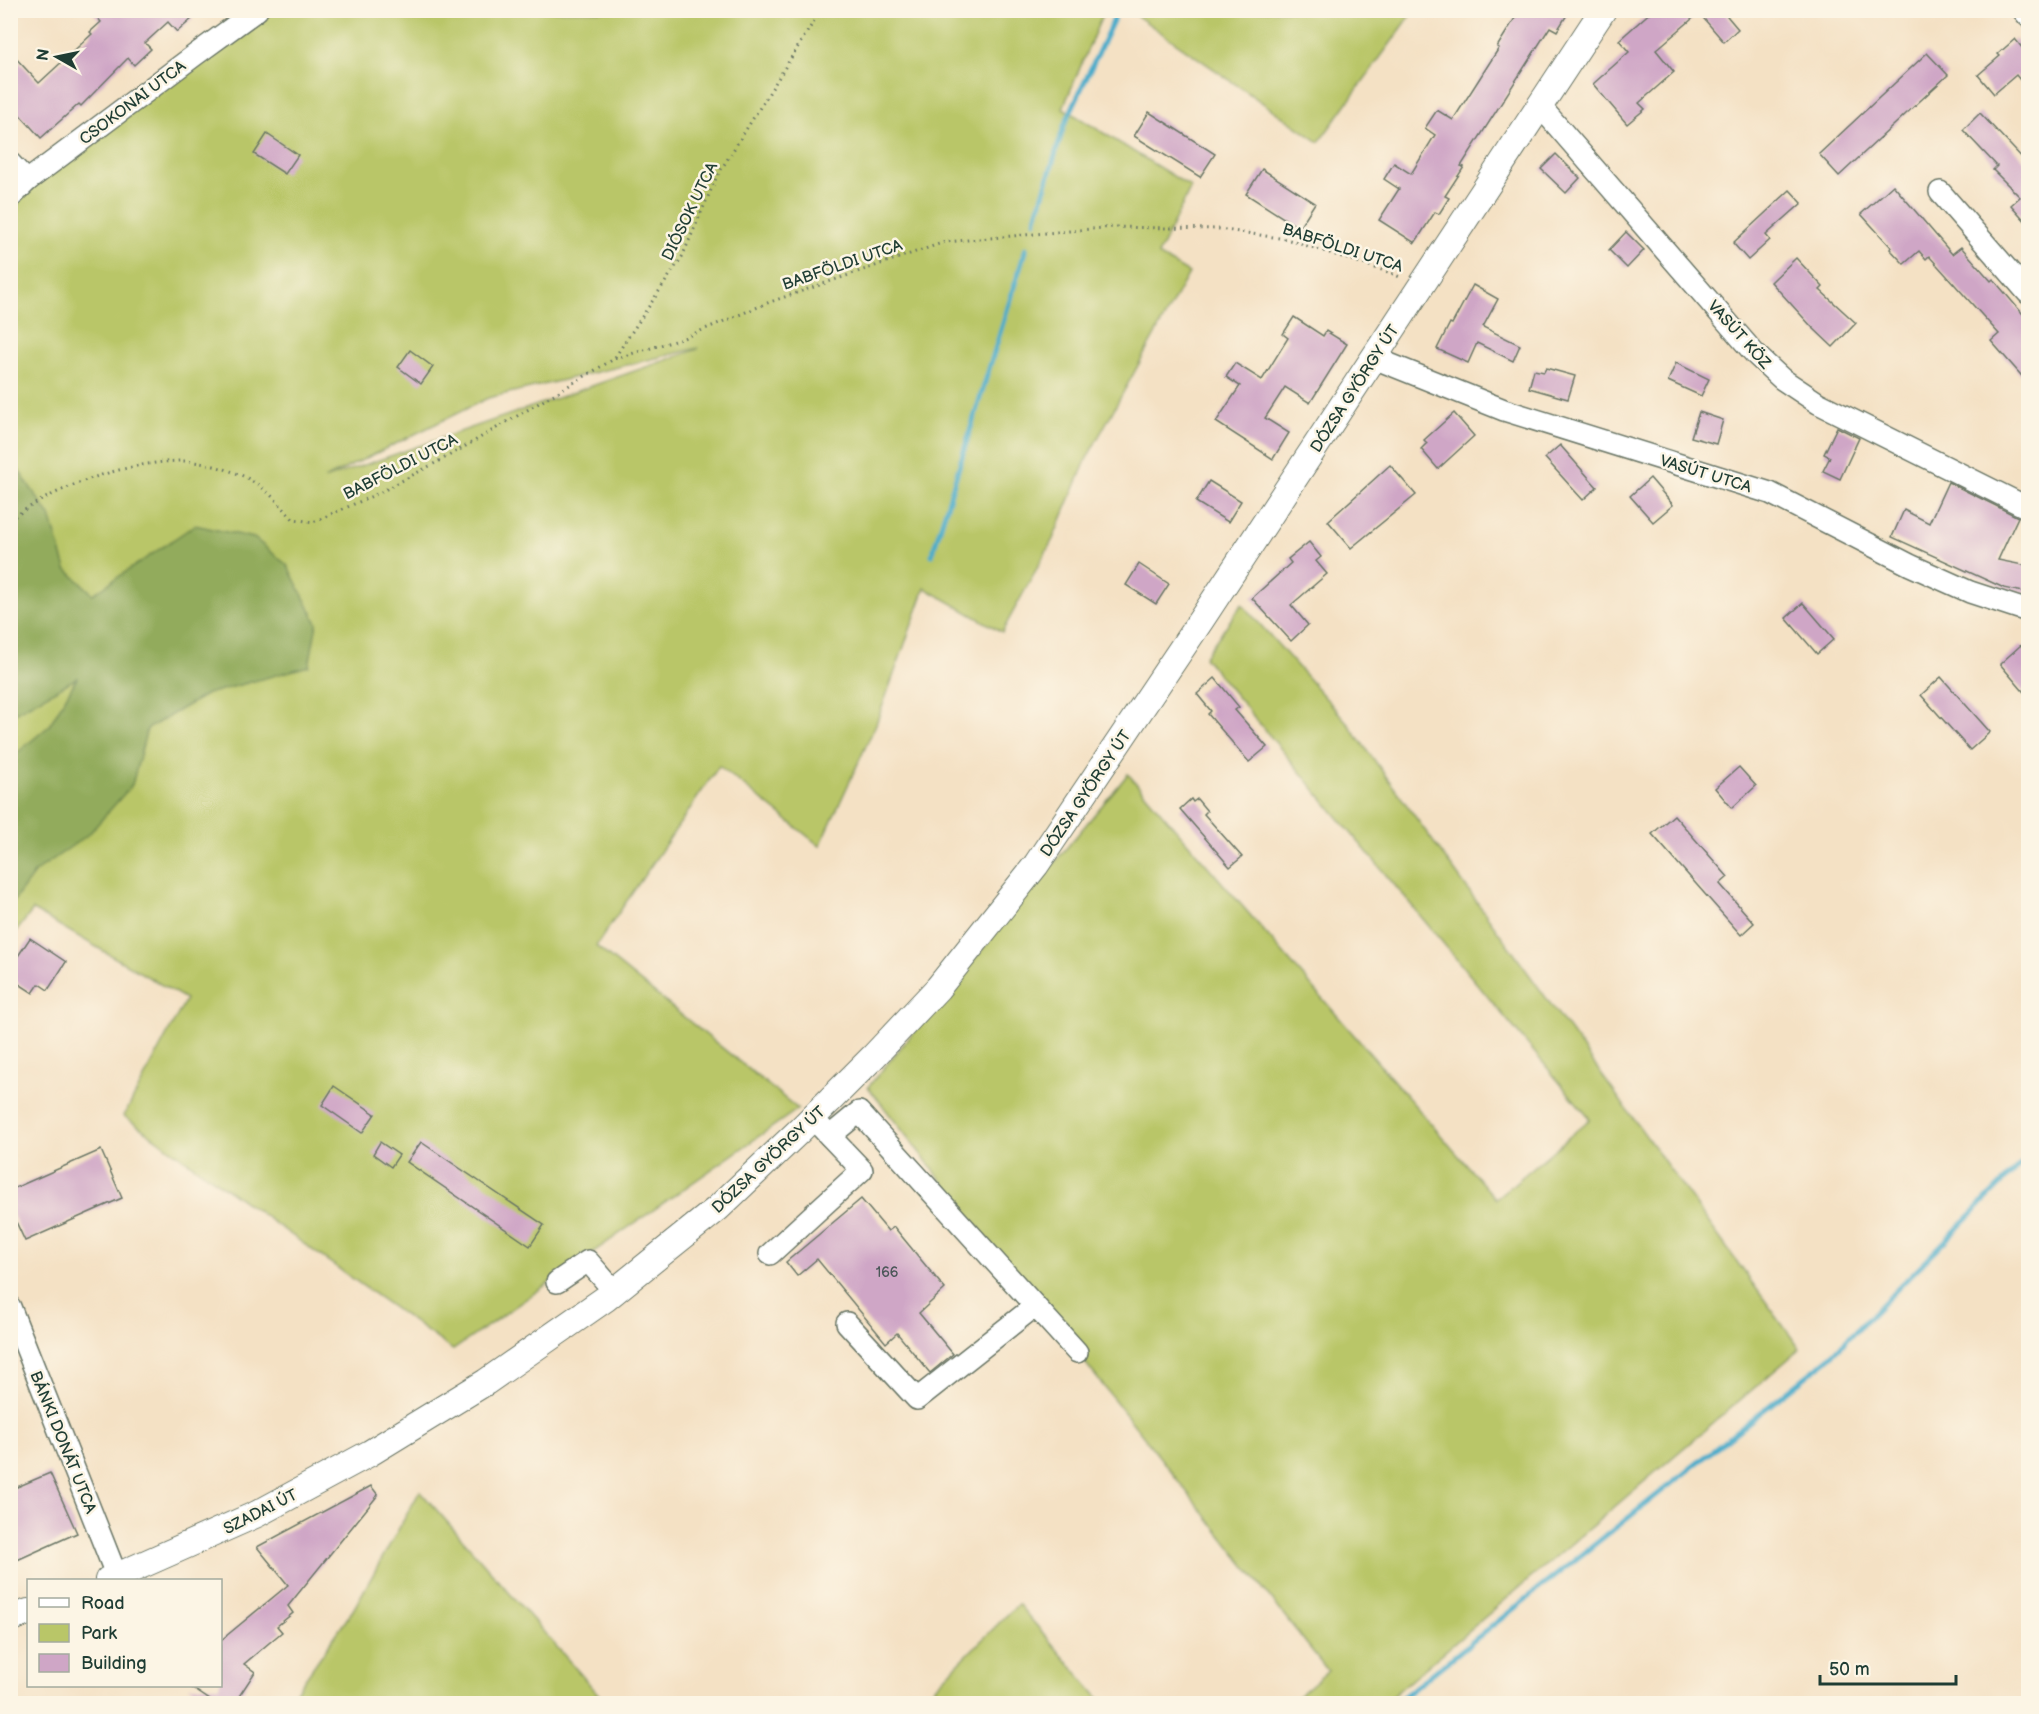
<svg xmlns="http://www.w3.org/2000/svg" width="2039" height="1714" viewBox="0 0 2039 1714" font-family="'Balsamiq Sans',sans-serif">
<style>
.green{fill:#b9c668;stroke:#6c824e;stroke-width:1.5;fill-rule:evenodd}
.forest{fill:#92ab5c;stroke:#587448;stroke-width:1.5}
.lines{fill:none;stroke-linecap:round;stroke-linejoin:round}
.stream{stroke:#4aacca;stroke-width:5}
.building{fill:#cfa6c6}
.minor-casing{stroke:#6a7666;stroke-width:24}
.major-casing{stroke:#6a7666;stroke-width:28}
.path{stroke:#6a7666;stroke-width:3;stroke-dasharray:1.5 4.5;stroke-linecap:butt}
.minor{stroke:#fff;stroke-width:21}
.major{stroke:#fff;stroke-width:26}
.labels{text-anchor:middle;stroke-width:5;stroke-linejoin:round;paint-order:stroke}
.number-label{font-size:14px;fill:#4b5758}
.street-label{font-size:16px;fill:#1f3d34;stroke:#fcf5e5}
</style>
<rect width="100%" height="100%" fill="#fcf5e5"/>
<filter id="ink" filterUnits="userSpaceOnUse"><feTurbulence type="fractalNoise" baseFrequency=".0167" numOctaves="2"/><feDisplacementMap in="SourceGraphic" scale="12" xChannelSelector="R" yChannelSelector="G"/><feConvolveMatrix kernelMatrix="1 2 1 2 8 2 1 2 1" color-interpolation-filters="sRGB"/></filter>
<filter id="wash" filterUnits="userSpaceOnUse"><feTurbulence type="fractalNoise" baseFrequency=".008" numOctaves="4" result="noise"/><feDisplacementMap in="SourceGraphic" scale="24" xChannelSelector="R" yChannelSelector="G"/><feGaussianBlur stdDeviation="1.35" result="paint"/><feColorMatrix in="noise" values="0 0 0 0 0 0 0 0 0 0 0 0 0 0 0 0 0 1.4 0 .05"/><feComposite in="paint" operator="in"/></filter>
<g filter="url(#wash)">
<rect width="100%" height="100%" fill="#f4e1c4"/>
<g class="green">
<path d="M269,11H1104L1063,108L1191,187L1158,255L1189,273L1087,458L1053,539L1002,632L925,588L876,724L820,846L719,766L596,946L798,1109L453,1350L124,1116L186,999L33,910L11,938L10,198L27,181ZM698,348V349L324,479L488,398Z"/>
<path d="M1130,11L1414,10V11L1319,142Z"/>
<path d="M1242,604L1346,721L1800,1349L1384,1703H1290L1328,1671L868,1087L1128,774L1496,1199L1590,1119L1204,657Z"/>
<path d="M420,1491L606,1703H288L353,1610Z"/>
<path d="M1018,1604L1103,1703H919Z"/>
</g>
<path class="forest" d="M11,465L17,468L50,516L66,569L93,594L195,525L254,538L287,565L317,623L309,666L207,694L147,729L132,785L89,834L35,872L11,905V758L49,726L77,678L11,715Z"/>
<g class="lines">
<g class="stream">
<path d="M1035,221L1064,126L1118,10"/>
<path d="M932,555L1026,248"/>
<path d="M1394,1704L1828,1359L2028,1157"/>
</g>
</g>
<g id="blocks">
<g class="building">
<path d="M91,10H186L193,18L177,32L168,22L145,43L151,49L134,65L128,58L81,106L79,104L41,138L10,104V52L39,83L92,34L90,32L101,22Z"/>
<path d="M1520,10H1570L1557,31L1550,27L1461,166L1464,167L1445,196L1449,198L1439,214L1435,212L1415,243L1379,220L1399,189L1384,179L1394,163L1411,174L1435,135L1425,128L1437,110L1453,120L1499,48L1497,47Z"/>
<path d="M1653,10H1722L1738,29L1724,42L1699,13L1656,50L1674,72L1639,103L1645,109L1627,124L1593,84L1629,52L1619,40Z"/>
<path d="M2015,39L2028,55V73L2020,80L2016,75L1994,94L1978,75L2000,56L1998,54Z"/>
<path d="M1927,53L1948,75L1839,176L1819,154Z"/>
<path d="M1149,112L1215,154L1200,177L1134,136Z"/>
<path d="M1980,113L2028,164V224L2011,205L2020,197L1993,170L1997,166L1963,130Z"/>
<path d="M267,134L298,155L285,174L254,154Z"/>
<path d="M1556,154L1580,178L1566,193L1541,169Z"/>
<path d="M1262,169L1315,203L1299,228L1246,194Z"/>
<path d="M1893,185L1952,254L1961,247L1991,281L1993,279L2028,320V383L1991,341L1999,334L1929,256L1926,259L1919,251L1904,264L1890,249L1891,247L1861,214Z"/>
<path d="M1790,190L1802,203L1766,235L1770,240L1748,260L1733,243Z"/>
<path d="M1626,232L1644,250L1627,268L1609,250Z"/>
<path d="M1796,258L1823,287L1820,290L1856,323L1833,347L1811,326L1771,282Z"/>
<path d="M1473,285L1498,299L1483,327L1520,345L1513,361L1477,343L1468,363L1437,349L1450,323L1452,324Z"/>
<path d="M1294,317L1323,336L1326,331L1347,344L1310,403L1285,387L1265,418L1289,433L1273,459L1216,422L1240,386L1226,377L1235,363L1262,380L1288,338L1283,334Z"/>
<path d="M410,350L433,367L421,384L398,367Z"/>
<path d="M1676,363L1709,379L1701,396L1668,381Z"/>
<path d="M1546,368L1575,376L1568,399L1529,388L1534,370L1544,372Z"/>
<path d="M1699,412L1723,420L1716,444L1691,437Z"/>
<path d="M1454,413L1474,436L1438,469L1421,449L1427,443L1424,440Z"/>
<path d="M1837,427L1859,438L1840,479L1823,471L1830,457L1824,454Z"/>
<path d="M1560,445L1597,487L1583,500L1545,458Z"/>
<path d="M1390,465L1416,495L1351,548L1328,521Z"/>
<path d="M1650,478L1673,505L1653,522L1630,496Z"/>
<path d="M1209,481L1241,501L1228,522L1196,502Z"/>
<path d="M1948,482L2018,517L1998,560L2028,566V593L2004,588L1892,537L1904,510L1929,523Z"/>
<path d="M1309,542L1321,557L1316,561L1327,574L1291,605L1308,625L1291,641L1252,598L1291,563L1288,559Z"/>
<path d="M1139,564L1169,584L1156,604L1126,585Z"/>
<path d="M1803,603L1834,639L1817,654L1786,618Z"/>
<path d="M2021,645L2028,654V697L2000,664Z"/>
<path d="M1941,677L1990,732L1970,750L1921,695Z"/>
<path d="M1215,678L1239,707L1235,710L1267,747L1249,762L1208,714L1211,711L1197,694Z"/>
<path d="M1739,767L1756,786L1732,808L1715,788Z"/>
<path d="M1191,799L1193,802L1197,799L1207,811L1204,814L1242,857L1230,867L1180,809Z"/>
<path d="M1674,815L1728,877L1720,884L1754,923L1741,935L1652,834Z"/>
<path d="M30,938L66,962L48,990L39,984L33,993L10,978V968Z"/>
<path d="M334,1086L375,1114L362,1133L322,1105Z"/>
<path d="M380,1142L399,1155L391,1167L373,1154Z"/>
<path d="M421,1142L544,1225L530,1246L407,1162Z"/>
<path d="M101,1150L122,1198L25,1241L10,1209V1190Z"/>
<path d="M861,1199L888,1231L894,1227L945,1289L919,1313L953,1354L930,1373L897,1333L886,1343L817,1259L797,1276L786,1262Z"/>
<path d="M50,1473L77,1533L15,1561L10,1551V1490Z"/>
<path d="M371,1486L378,1495L288,1606L293,1613L277,1626L282,1632L244,1664L255,1672L234,1704H216L189,1686H220V1641L288,1585L257,1547Z"/>
</g>
</g>
</g>
<g filter="url(#ink)">
<use href="#blocks" fill-opacity="0" stroke="#6a7666" stroke-width="1.5"/>
<g class="lines">
<g class="minor-casing">
<g id="minor">
<path d="M2023,10L2028,16"/>
<path d="M1540,106L1755,354L1782,379L1818,403L2028,508"/>
<path d="M10,163L27,181"/>
<path d="M1940,192L2028,293"/>
<path d="M10,198L27,181L195,55L257,10"/>
<path d="M1374,358L1504,410L1770,493L1910,565L1970,592L2028,611"/>
<path d="M830,1136L859,1112L1077,1352"/>
<path d="M770,1254L862,1170L821,1127"/>
<path d="M557,1282L588,1261L614,1291"/>
<path d="M10,1307L117,1577"/>
<path d="M847,1323L917,1399L1035,1306"/>
</g>
</g>
<g class="major-casing">
<g id="major">
<path d="M108,1580L257,1514L370,1453L486,1382L605,1299L718,1208L799,1131L874,1056L938,988L1036,865L1201,620L1603,10"/>
<path d="M10,1619L28,1612"/>
</g>
</g>
<g class="path">
<path d="M615,357L682,257L717,176L821,10"/>
<path d="M10,520C56,486 125,462 182,461C200,461 233,470 249,479C267,489 279,503 293,519L313,522L377,494L454,453L614,359L681,339L770,302L945,242L1114,227L1219,229L1286,239L1391,273L1402,278"/>
</g>
<use href="#minor" class="minor"/>
<use href="#major" class="major"/>
</g>
</g>
<g class="labels">
<g class="number-label">
<text x="887" y="1277">166</text>
</g>
<g class="street-label">
<text transform="translate(132 102) rotate(-37)" y="6">CSOKONAI UTCA</text>
<text transform="translate(689 211) rotate(-64)" y="6">DIÓSOK UTCA</text>
<text transform="translate(1343 247) rotate(18)" y="6">BABFÖLDI UTCA</text>
<text transform="translate(842 264) rotate(-19)" y="6">BABFÖLDI UTCA</text>
<text transform="translate(1740 334) rotate(48)" y="6">VASÚT KÖZ</text>
<text transform="translate(1354 388) rotate(-57)" y="6">DÓZSA GYÖRGY ÚT</text>
<text transform="translate(400 466) rotate(-27)" y="6">BABFÖLDI UTCA</text>
<text transform="translate(1706 473) rotate(17)" y="6">VASÚT UTCA</text>
<text transform="translate(1085 793) rotate(-56)" y="6">DÓZSA GYÖRGY ÚT</text>
<text transform="translate(768 1159) rotate(-43)" y="6">DÓZSA GYÖRGY ÚT</text>
<text transform="translate(64 1442) rotate(68)" y="6">BÁNKI DONÁT UTCA</text>
<text transform="translate(260 1511) rotate(-27)" y="6">SZADAI ÚT</text>
</g>
</g>
<rect width="2039" height="1714" fill="none" stroke="#fcf5e5" stroke-width="36"/>
<rect x="27" y="1579" width="195" height="108" fill="#fcf5e5" stroke="#a4ab9e" stroke-width="1.5"/>
<rect x="39" y="1598" width="30" height="9" fill="#ffffff" stroke="#a4ab9e" stroke-width="1.5"/>
<text x="81" y="1609" font-size="18" fill="#1f3d34">Road</text>
<rect x="39" y="1624" width="30" height="18" fill="#b9c668" stroke="#a4ab9e" stroke-width="1.5"/>
<text x="81" y="1639" font-size="18" fill="#1f3d34">Park</text>
<rect x="39" y="1654" width="30" height="18" fill="#cfa6c6" stroke="#a4ab9e" stroke-width="1.5"/>
<text x="81" y="1669" font-size="18" fill="#1f3d34">Building</text>
<g transform="translate(57 57) rotate(279)" stroke="#fcf5e5" stroke-width="4.5" paint-order="stroke">
<path d="M0-4.5L10 22L0 15L-10 22Z" fill="#1f3d34"/>
<text y="-9" font-size="16" font-weight="bold" text-anchor="middle" fill="#1f3d34">N</text>
</g>
<path d="M1820 1675v9h136v-9" fill="none" stroke="#1f3d34" stroke-width="3"/>
<text x="1829" y="1675" font-size="18" fill="#1f3d34" stroke="#fcf5e5" stroke-width="4.5" paint-order="stroke">50 m</text>
</svg>
